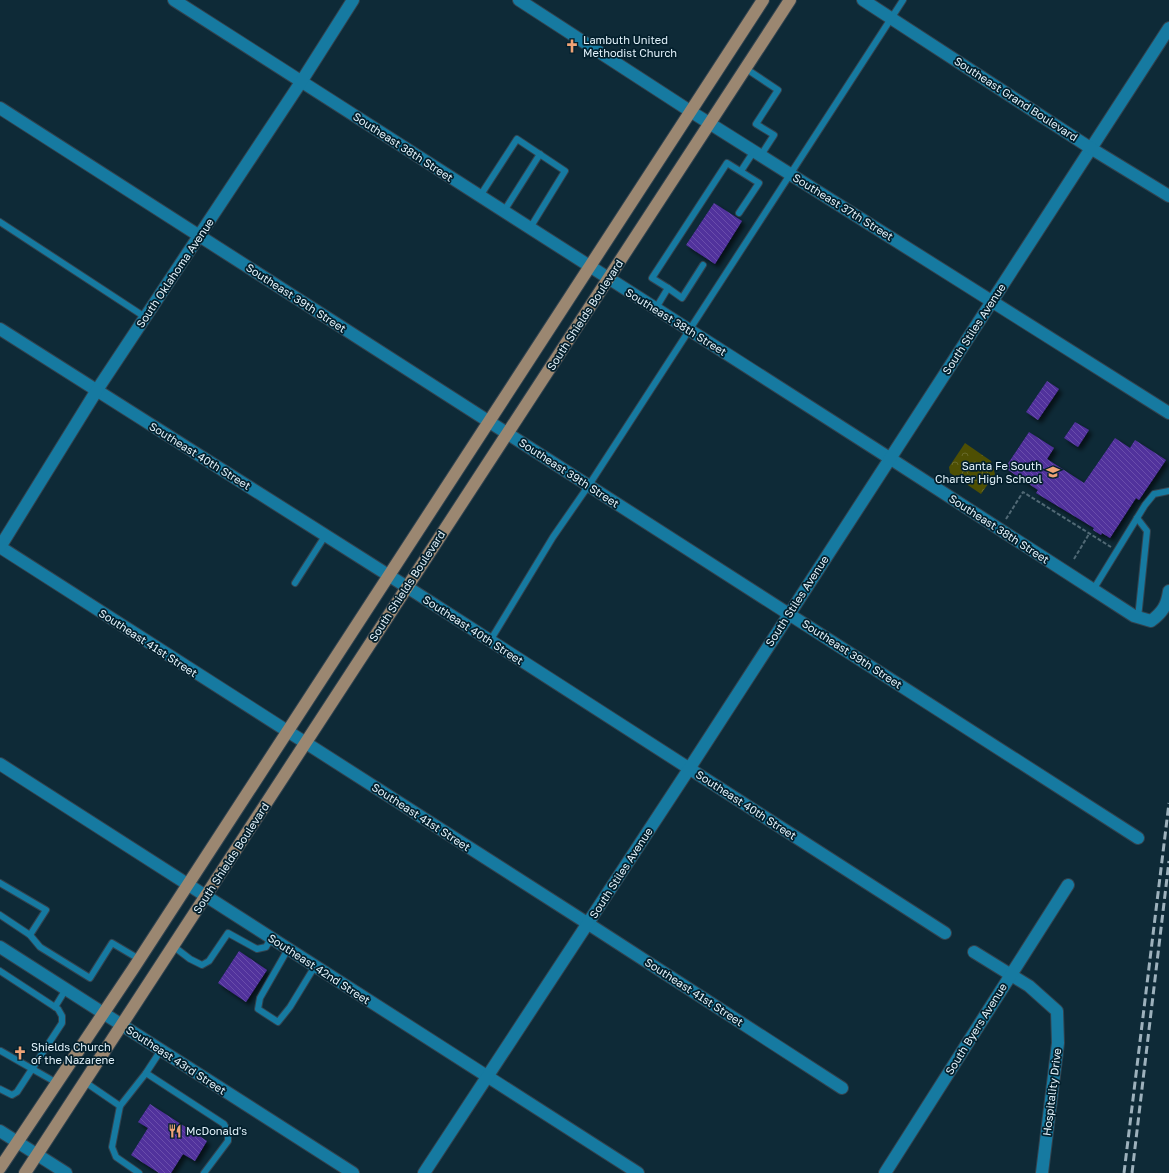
<svg xmlns="http://www.w3.org/2000/svg" width="1169" height="1173" viewBox="0 0 1169 1173" font-family="'Golos Text',sans-serif">
<style>
.park{fill:url(#park-crowns)}
.building{fill:url(#building-back-hatch);filter:url(#shadow)}
.lines{fill:none;stroke-linecap:round;stroke-linejoin:round}
.lane-casing{stroke:#32434f;stroke-width:8}
.street-casing{stroke:#32434f;stroke-width:14}
.secondary-casing{stroke:#32434f;stroke-width:14}
.primary-casing{stroke:#32434f;stroke-width:14}
.path{stroke:#516975;stroke-width:2;stroke-dasharray:4 2;stroke-linecap:butt}
.lane{stroke:#167aa1;stroke-width:6}
.street{stroke:#167aa1;stroke-width:12}
.secondary{stroke:#167aa1;stroke-width:12}
.primary{stroke:#9b8771;stroke-width:12}
.rail{stroke:#9db1bc;stroke-width:3;stroke-dasharray:8 4;stroke-linecap:butt}
.labels{text-anchor:middle;stroke-width:3.5;stroke-linejoin:round;paint-order:stroke}
.poi-label{font-size:11px;fill:#e2f2fb;stroke:#04202d;text-anchor:start}
.street-label{font-size:11px;fill:#e2f2fb;stroke:#04202d}
</style>
<defs>
<pattern id="park-crowns" width="20" height="18" patternUnits="userSpaceOnUse"><rect width="20" height="18" fill="#4e4f03"/><path d="M2 6a3 3 0 1 1 6 0M12 15a3 3 0 1 1 6 0" fill="none" stroke="#676929"/></pattern>
<pattern id="building-back-hatch" width="6" height="6" patternUnits="userSpaceOnUse"><rect width="6" height="6" fill="#51309c"/><path d="M-1 5l2 2M0 0l6 6M5-1l2 2" fill="none" stroke="#6a4eab"/></pattern>
<filter id="shadow"><feDropShadow dx="3.5" dy="3.5" stdDeviation="2" flood-color="#0009"/></filter>
</defs>
<rect width="100%" height="100%" fill="#0e2a37"/>
<path class="park" d="M965,443L991,461L995,474L981,494L950,473L949,467Z"/>
<g class="building">
<path d="M714,203L742,221L715,264L686,245Z"/>
<path d="M1047,381L1059,389L1038,420L1026,412Z"/>
<path d="M1075,422L1089,430L1078,447L1064,438Z"/>
<path d="M1029,432L1054,448L1047,459L1084,483L1115,438L1130,448L1135,440L1166,460L1139,500L1136,498L1110,538L1102,533L1101,535L1093,530L1094,528L1036,493L1038,490L1005,468Z"/>
<path d="M239,951L267,970L246,1002L218,983Z"/>
<path d="M150,1104L207,1141L195,1161L183,1154L171,1173H159L131,1155L148,1128L138,1122Z"/>
</g>
<g class="lines">
<g class="lane-casing">
<g id="lane">
<path d="M745,68L778,90L756,124L774,135L761,155"/>
<path d="M741,171L754,151"/>
<path d="M480,196L517,139L565,171L530,228"/>
<path d="M504,211L540,154"/>
<path d="M0,222L145,317"/>
<path d="M668,288L682,298L703,265"/>
<path d="M656,308L668,288L652,278L727,163L759,183L739,213"/>
<path d="M1137,518L1147,531L1138,618"/>
<path d="M295,583L325,536"/>
<path d="M1093,590L1145,505L1154,494L1169,491"/>
<path d="M490,641L553,537L589,485L903,0"/>
<path d="M0,883L46,910L30,935"/>
<path d="M0,915L30,935L40,947L90,978L112,943L139,959"/>
<path d="M173,946L190,959L202,965L209,961L228,933L257,949L266,947L271,938"/>
<path d="M288,949L260,998L258,1009L278,1022L290,1007L315,966"/>
<path d="M0,971L58,1009L62,1016V1023L17,1092L12,1095L0,1089"/>
<path d="M55,1007L66,989"/>
<path d="M1,1051L57,1083"/>
<path d="M146,1073L161,1050"/>
<path d="M85,1082L120,1106"/>
<path d="M139,1173L116,1157L112,1147L120,1106L146,1073L224,1124L228,1132V1141L204,1173"/>
</g>
</g>
<g class="street-casing">
<g id="street">
<path d="M174,0L891,459L1134,616L1151,621C1163,612 1167,605 1169,591"/>
<path d="M519,0L690,111L1169,413"/>
<path d="M0,108L1138,838"/>
<path d="M0,329L407,587L945,933"/>
<path d="M0,547L587,923L842,1088"/>
<path d="M0,547L97,390L301,82L353,0"/>
<path d="M0,764L638,1173"/>
<path d="M0,947L353,1173"/>
<path d="M974,952L1029,986L1057,1011L1058,1043L1042,1173"/>
<path d="M424,1173L689,769L1169,28"/>
<path d="M885,1173L1068,885"/>
</g>
</g>
<g class="secondary-casing">
<g id="secondary">
<path d="M863,0L1092,149L1169,196"/>
<path d="M0,1131L66,1173"/>
</g>
</g>
<g class="primary-casing">
<g id="primary">
<path d="M0,1168L133,969L763,0"/>
<path d="M25,1173L790,0"/>
</g>
</g>
<g class="path">
<path d="M1006,519L1023,492L1111,547"/>
<path d="M1074,559L1089,534"/>
</g>
<use href="#lane" class="lane"/>
<use href="#street" class="street"/>
<use href="#secondary" class="secondary"/>
<use href="#primary" class="primary"/>
<g class="rail">
<path d="M1124,1173L1169,803"/>
<path d="M1132,1173L1169,861"/>
</g>
</g>
<defs>
<g id="church-bare" transform="scale(1.08)"><path d="M-1.2-6h2.4v3.5h3.3v2.4h-3.3V6h-2.4V-.1h-3.3v-2.4h3.3Z" fill="#efa376" stroke="#04202d" stroke-width="2.5" paint-order="stroke"/></g>
<g id="school-bare" transform="scale(1.08)"><path d="M0-5L7-2L0 1L-7-2ZM-4 1L0 2.5L4 1V4Q0 6-4 4Z" fill="#efa376" stroke="#04202d" stroke-width="2.5" paint-order="stroke"/></g>
<g id="restaurant-bare" transform="scale(1.08)"><path d="M-5-6h1v4h1v-4h1v4h1v-4h1v5L-1.5 .5V6h-2V.5L-5-1ZM5-6V6H3V1.5H1.5Q1.5-4 5-6Z" fill="#efa376" stroke="#04202d" stroke-width="2.5" paint-order="stroke"/></g>
</defs>
<g fill-rule="evenodd">
<use href="#church-bare" x="572" y="46"/>
<use href="#school-bare" x="1053" y="472"/>
<use href="#church-bare" x="20" y="1053"/>
<use href="#restaurant-bare" x="175" y="1131"/>
</g>
<g class="labels">
<g class="poi-label">
<text x="583" y="44">Lambuth United<tspan x="583" dy="13">Methodist Church</tspan></text>
<text x="1042" y="470" text-anchor="end">Santa Fe South<tspan x="1042" dy="13">Charter High School</tspan></text>
<text x="31" y="1051">Shields Church<tspan x="31" dy="13">of the Nazarene</tspan></text>
<text x="186" y="1135">McDonald's</text>
</g>
<g class="street-label">
<text transform="translate(1016 99) rotate(33)" y="4">Southeast Grand Boulevard</text>
<text transform="translate(403 147) rotate(33)" y="4">Southeast 38th Street</text>
<text transform="translate(843 207) rotate(32)" y="4">Southeast 37th Street</text>
<text transform="translate(175 273) rotate(-56)" y="4">South Oklahoma Avenue</text>
<text transform="translate(296 298) rotate(33)" y="4">Southeast 39th Street</text>
<text transform="translate(585 315) rotate(-57)" y="4">South Shields Boulevard</text>
<text transform="translate(676 322) rotate(32)" y="4">Southeast 38th Street</text>
<text transform="translate(974 329) rotate(-57)" y="4">South Stiles Avenue</text>
<text transform="translate(200 456) rotate(32)" y="4">Southeast 40th Street</text>
<text transform="translate(569 473) rotate(33)" y="4">Southeast 39th Street</text>
<text transform="translate(999 529) rotate(33)" y="4">Southeast 38th Street</text>
<text transform="translate(407 586) rotate(-57)" y="4">South Shields Boulevard</text>
<text transform="translate(797 601) rotate(-57)" y="4">South Stiles Avenue</text>
<text transform="translate(473 630) rotate(33)" y="4">Southeast 40th Street</text>
<text transform="translate(148 643) rotate(33)" y="4">Southeast 41st Street</text>
<text transform="translate(852 654) rotate(33)" y="4">Southeast 39th Street</text>
<text transform="translate(746 805) rotate(33)" y="4">Southeast 40th Street</text>
<text transform="translate(421 817) rotate(33)" y="4">Southeast 41st Street</text>
<text transform="translate(231 858) rotate(-57)" y="4">South Shields Boulevard</text>
<text transform="translate(621 873) rotate(-57)" y="4">South Stiles Avenue</text>
<text transform="translate(319 969) rotate(33)" y="4">Southeast 42nd Street</text>
<text transform="translate(694 992) rotate(33)" y="4">Southeast 41st Street</text>
<text transform="translate(976 1029) rotate(-58)" y="4">South Byers Avenue</text>
<text transform="translate(176 1060) rotate(33)" y="4">Southeast 43rd Street</text>
<text transform="translate(1052 1092) rotate(-83)" y="4">Hospitality Drive</text>
</g>
</g>
</svg>
